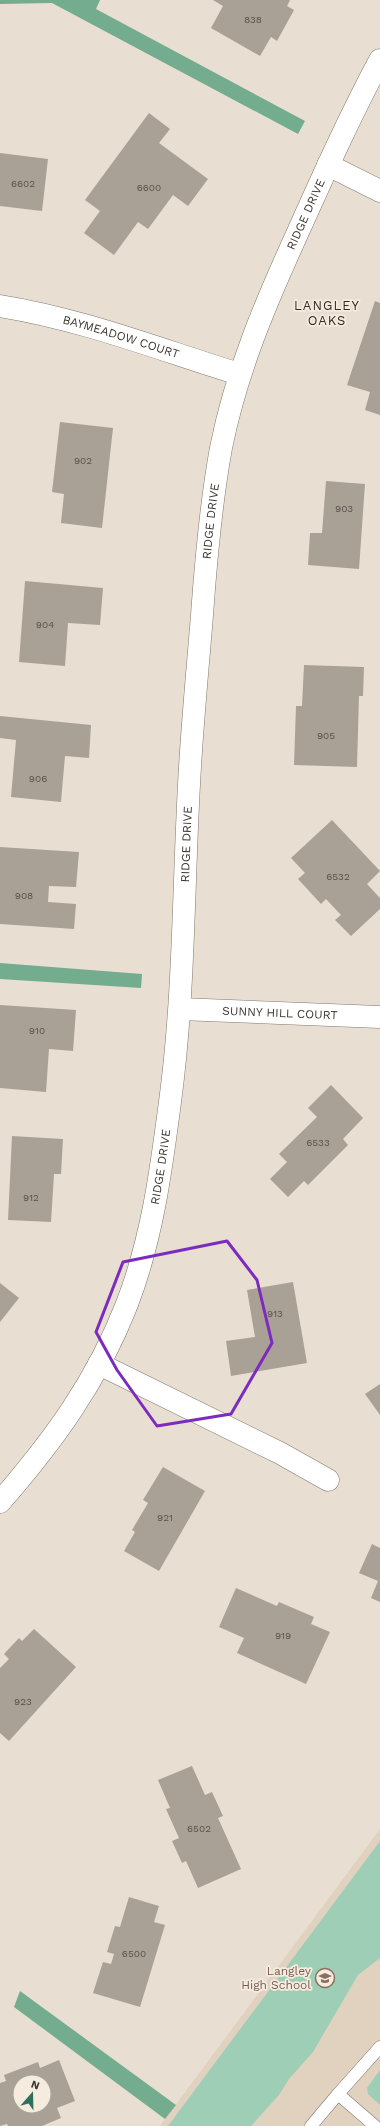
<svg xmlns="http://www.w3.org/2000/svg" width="380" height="2126" viewBox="0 0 380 2126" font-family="'Work Sans',sans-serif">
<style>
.built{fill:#e0d2bf}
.green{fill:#9ecfb6}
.forest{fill:#74ac90}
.building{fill:#a9a195;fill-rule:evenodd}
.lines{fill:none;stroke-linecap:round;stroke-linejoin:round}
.service-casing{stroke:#7f776c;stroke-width:13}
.minor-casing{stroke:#7f776c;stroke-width:23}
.service{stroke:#fff;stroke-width:12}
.minor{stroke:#fff;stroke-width:22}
.marked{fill:none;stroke:#7b2cbf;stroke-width:3;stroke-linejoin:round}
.labels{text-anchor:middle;stroke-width:3.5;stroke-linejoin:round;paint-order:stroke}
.number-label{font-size:10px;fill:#57524c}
.street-label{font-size:12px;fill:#3c3833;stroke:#f5ecdf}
.education-label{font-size:12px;fill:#785e54;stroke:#f5ecdf;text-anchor:end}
.neighbourhood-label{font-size:13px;letter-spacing:1px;fill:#342d23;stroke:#f5ecdf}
</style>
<rect width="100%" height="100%" fill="#e8dfd2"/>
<path class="built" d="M380,1829V2126H160Z"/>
<g class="green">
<path d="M380,1841V1958L358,1975L313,2052L289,2079L279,2095L251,2126H168Z"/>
<path d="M380,2070V2105L368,2094L367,2088Z"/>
</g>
<g class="forest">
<path d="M0,0H100L96,9L305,121L298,134L52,3L0,4Z"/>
<path d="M0,963L142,974L141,988L0,979Z"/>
<path d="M20,1991L176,2105L165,2119L14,2007Z"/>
</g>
<g class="building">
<path d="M213,0H290L287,6L294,10L277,41L271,37L260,56L211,28L223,6Z"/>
<path d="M149,113L170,129L159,143L208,179L188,206L173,195L148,229L138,222L114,255L84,233L100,211L85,200Z"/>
<path d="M0,153L48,159L42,211L0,206Z"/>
<path d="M375,301L380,303V415L365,410L370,392L347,385Z"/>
<path d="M60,422L113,428L102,528L61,523L64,494L52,492Z"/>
<path d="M326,481L365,484L359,569L308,565L310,533H322Z"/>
<path d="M25,581L103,588L100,625L68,623L65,666L19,662Z"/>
<path d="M304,665L364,667L363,696H359L357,767L294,765L296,706H302Z"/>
<path d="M0,716L91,725L89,758L65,756L61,802L11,797L16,740L0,738Z"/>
<path d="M332,820L380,871L367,884L380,898V909L351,936L335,920L341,915L326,899L321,904L298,879L305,873L291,858Z"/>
<path d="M0,847L79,852L76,887L49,886L48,902L76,904L74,929L0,924Z"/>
<path d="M0,1005L76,1010L73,1051L49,1049L46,1092L0,1088Z"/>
<path d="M331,1085L363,1118L343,1139L348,1145L308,1185L304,1181L288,1197L270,1179L287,1162L279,1154L317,1117L308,1108Z"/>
<path d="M12,1136L63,1139L61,1174H54L51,1222L8,1220Z"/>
<path d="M293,1282L307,1363L231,1376L226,1341L255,1337L247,1290Z"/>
<path d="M0,1283L19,1298L0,1322Z"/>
<path d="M380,1384V1415L365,1394Z"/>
<path d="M163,1467L205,1491L159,1571L124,1551L135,1532L132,1530L148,1503L143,1500Z"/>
<path d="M372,1544L380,1548V1602L371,1598L378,1581L359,1573Z"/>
<path d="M236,1588L277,1606L279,1602L314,1617L311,1624L330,1632L306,1684L237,1653L244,1638L219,1627Z"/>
<path d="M34,1629L76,1667L9,1741L0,1733V1668L9,1659L4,1654L19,1638L22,1641Z"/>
<path d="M192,1766L205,1795L212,1792L223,1816L218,1818L241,1869L198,1888L186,1861L182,1863L172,1841L179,1838L166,1809L170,1808L158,1780Z"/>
<path d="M129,1897L159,1906L154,1922L165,1925L140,2007L93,1993L103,1962L111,1964L114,1954L107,1952L115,1926L120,1927Z"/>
<path d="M59,2060L75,2101L57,2108L61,2118L42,2126H8L7,2124L0,2126V2083L6,2081L4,2075L38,2062L40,2068ZM20,2082H44V2106H20Z"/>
</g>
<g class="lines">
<g class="service-casing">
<g id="service">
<path d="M338,2094L380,2047"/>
<path d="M311,2126L338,2094L375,2126"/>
</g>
</g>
<g class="minor-casing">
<g id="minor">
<path d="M328,165L380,191"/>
<path id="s1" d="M0,306C82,319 161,350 239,374"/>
<path id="s2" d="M180,1009L380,1017"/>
<path d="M99,1364L280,1453L328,1480"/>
<path id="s3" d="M0,1502C54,1440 97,1381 127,1304C152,1239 161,1171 170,1102C185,990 183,880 190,767C193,716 198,665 202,615C206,559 211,502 221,448C236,372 266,302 298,232C324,174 350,116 380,60"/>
</g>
</g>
<use href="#service" class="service"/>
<use href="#minor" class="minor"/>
</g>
<path class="marked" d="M227,1241L257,1280L272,1343L231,1414L157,1426L117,1370L96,1332L123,1262Z"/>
<defs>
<g id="school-ring" transform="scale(1)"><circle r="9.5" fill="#f5ecdf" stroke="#8d6e63" stroke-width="1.5"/><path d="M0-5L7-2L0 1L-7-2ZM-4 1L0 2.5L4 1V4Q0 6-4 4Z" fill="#8d6e63"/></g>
</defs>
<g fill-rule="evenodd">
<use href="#school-ring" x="325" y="1978"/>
</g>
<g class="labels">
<g class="number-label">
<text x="253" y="23">838</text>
<text x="23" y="187">6602</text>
<text x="149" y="191">6600</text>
<text x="83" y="464">902</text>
<text x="344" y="512">903</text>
<text x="45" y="628">904</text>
<text x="326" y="739">905</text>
<text x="38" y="782">906</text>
<text x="338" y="880">6532</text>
<text x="24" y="899">908</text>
<text x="37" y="1034">910</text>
<text x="318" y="1146">6533</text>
<text x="31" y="1201">912</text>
<text x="275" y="1317">913</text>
<text x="165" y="1521">921</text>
<text x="283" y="1639">919</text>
<text x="23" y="1705">923</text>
<text x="199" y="1832">6502</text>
<text x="134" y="1957">6500</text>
</g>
<g class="street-label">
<text dy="4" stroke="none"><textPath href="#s3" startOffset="1349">RIDGE DRIVE</textPath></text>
<text dy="4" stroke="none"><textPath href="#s1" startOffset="125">BAYMEADOW COURT</textPath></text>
<text dy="4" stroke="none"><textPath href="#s3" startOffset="1026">RIDGE DRIVE</textPath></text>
<text dy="4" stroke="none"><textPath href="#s3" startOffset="702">RIDGE DRIVE</textPath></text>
<text dy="4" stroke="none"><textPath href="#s2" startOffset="100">SUNNY HILL COURT</textPath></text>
<text dy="4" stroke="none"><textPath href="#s3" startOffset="378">RIDGE DRIVE</textPath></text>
</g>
<g class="education-label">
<text x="311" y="1975">Langley<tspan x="311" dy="14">High School</tspan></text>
</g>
<g class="neighbourhood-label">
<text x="327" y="310">LANGLEY<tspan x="327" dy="15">OAKS</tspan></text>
</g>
</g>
<g transform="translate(32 2094) rotate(20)"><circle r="19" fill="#f5ecdf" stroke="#aba49a"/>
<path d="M0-3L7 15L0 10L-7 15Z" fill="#2e6f5e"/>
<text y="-6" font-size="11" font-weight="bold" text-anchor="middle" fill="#3c3833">N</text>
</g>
</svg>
